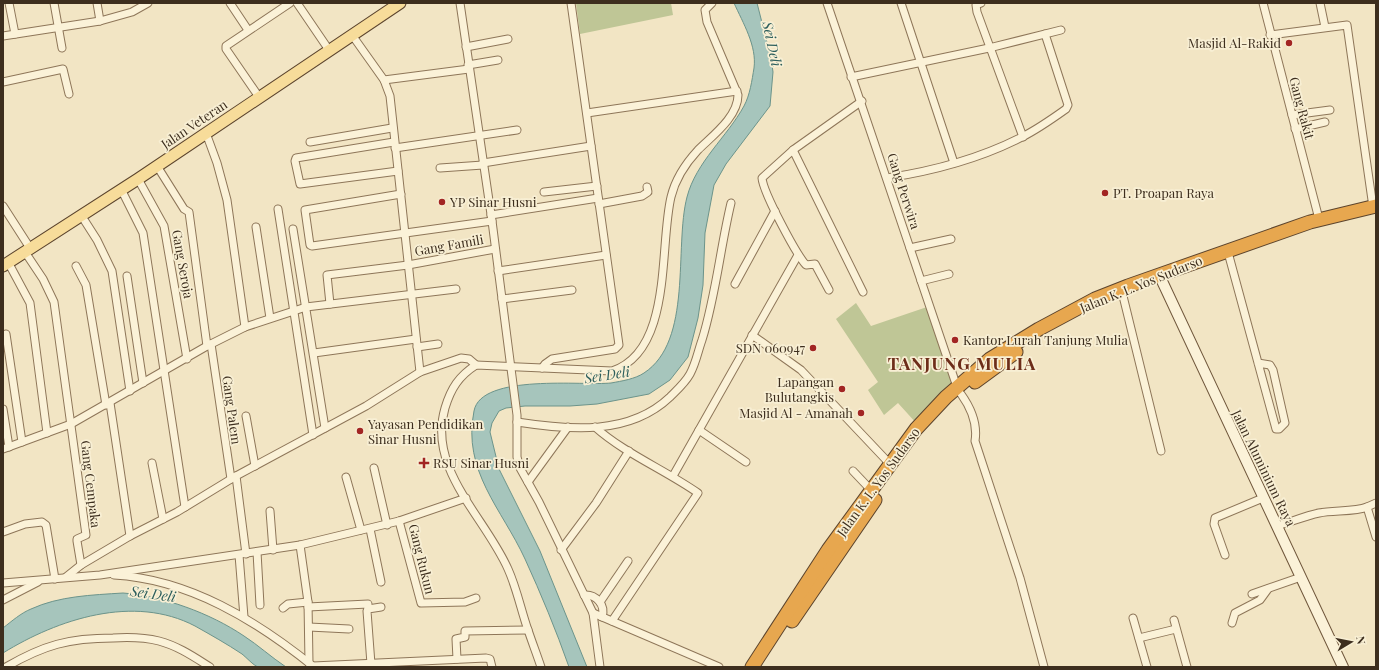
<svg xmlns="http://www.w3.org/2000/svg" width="1379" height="670" viewBox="0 0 1379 670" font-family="'Playfair Display',serif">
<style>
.cemetery{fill:#bfc696}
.water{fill:#a6c5bc;stroke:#6c948b}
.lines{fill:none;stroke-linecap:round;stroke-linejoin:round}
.street-casing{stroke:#8e7659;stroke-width:9}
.secondary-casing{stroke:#70573c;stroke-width:12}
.primary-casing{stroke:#5c442d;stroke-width:13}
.highway-casing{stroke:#5c442d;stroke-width:15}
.street{stroke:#fbf2d8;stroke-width:7}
.secondary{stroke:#fbf2d8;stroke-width:10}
.primary{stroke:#f7dc9a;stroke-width:11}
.highway{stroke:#e7a74f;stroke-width:13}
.poi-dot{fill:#a22523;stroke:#f8efd4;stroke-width:1.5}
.labels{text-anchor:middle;stroke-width:3.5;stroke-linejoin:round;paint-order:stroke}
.poi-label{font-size:13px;fill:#3d2e1e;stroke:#f8efd4;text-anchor:start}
.street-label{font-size:13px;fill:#3d2e1e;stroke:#f8efd4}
.water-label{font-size:14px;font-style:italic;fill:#2c5e5c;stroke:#f8efd4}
.district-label{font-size:17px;font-weight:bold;letter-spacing:1px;fill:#6d2d19;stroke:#f8efd4}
</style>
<rect width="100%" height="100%" fill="#f2e5c4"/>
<g class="cemetery">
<path d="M576,3H671L673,15L580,34Z"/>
<path d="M856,303L871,326L927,307L954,386L917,424L898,403L884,415L868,390L878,382L836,319Z"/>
</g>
<g class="water">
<path d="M734,3H757L771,58L773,72L770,106L726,164L714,185L705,233L703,285L698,318L688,357L670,380L649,394L597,404L570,406H525L506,408L499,411L492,423L490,432L499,469L540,551L587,667H569C556,630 541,594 525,559C502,509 462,471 474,411C481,373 584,386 611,383C622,381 635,379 644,373C693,341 674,247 687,197C696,162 727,137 744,106C750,95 752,80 754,68C757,46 743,23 734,3Z"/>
<path d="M123,593C163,596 210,613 244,636C258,645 271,657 286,667C278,667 266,669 258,667C253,665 247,658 242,654C227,644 211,635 195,626C134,594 58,619 3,653V628C12,621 21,613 31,609C59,596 92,595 123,593Z"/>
</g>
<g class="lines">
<g class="street-casing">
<g id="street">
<path d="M9,3L15,34"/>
<path d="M54,3L62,48"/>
<path d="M97,3L100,21"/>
<path d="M230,3L248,30"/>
<path d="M297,3L329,50"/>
<path d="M460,3L492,221L517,415V457L520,468L539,502L593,613L600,667"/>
<path d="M827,3L957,387"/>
<path d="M901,3L954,163"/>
<path d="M981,3L976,5L977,12L1023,137"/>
<path d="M1263,3L1319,219"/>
<path d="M1320,3L1325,27"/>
<path d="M352,35L384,80L390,96L420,372"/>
<path d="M1270,35L1347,25L1373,207"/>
<path d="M3,36L100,21L132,12L148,3"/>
<path d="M466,47L508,39"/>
<path d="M468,65L498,60"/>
<path d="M851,77L989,48L1061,30"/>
<path d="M384,80L469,69"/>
<path d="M3,82L63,69L69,94"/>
<path d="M259,97L226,49V46L290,3"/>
<path d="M587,113L737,91"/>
<path d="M1292,115L1330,110"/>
<path d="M1295,129L1325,122"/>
<path d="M206,133L217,163L227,200L245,327"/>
<path d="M310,142L392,128"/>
<path d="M394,142L296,158L295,161L300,184L398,171"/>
<path d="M395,148L517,130"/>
<path d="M793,150L863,292"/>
<path d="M483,163L591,146"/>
<path d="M157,166L184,209L189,212L207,346"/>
<path d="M440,168L483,165"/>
<path d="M887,178C933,171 981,158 1022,137C1038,129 1052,119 1066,109L1068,105L1045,34"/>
<path d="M138,179L164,226L187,359"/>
<path d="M121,189L143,233L185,507"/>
<path d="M544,192L597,186"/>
<path d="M401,194L305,210L310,245L312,246L492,221"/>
<path d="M599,204L642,196L648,192L647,187"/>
<path d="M3,206L30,248"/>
<path d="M278,209L313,435"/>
<path d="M81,215L97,240L112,271L130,391"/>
<path d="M491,215L598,198"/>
<path d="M256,227L270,318"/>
<path d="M293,229L325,428"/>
<path d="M910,248L951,239"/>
<path d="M25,252L43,279L54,302L86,535L77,539V541L81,565"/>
<path d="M1229,256L1276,429H1279L1285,423L1273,370L1270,365L1258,363"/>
<path d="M8,262L30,303L47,433"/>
<path d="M408,265L495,249"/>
<path d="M76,266L86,285L106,405"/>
<path d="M498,271L606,255"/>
<path d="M127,276L143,383"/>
<path d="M921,281L949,274"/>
<path d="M735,284L775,211"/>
<path d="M829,290L815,264L806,265C796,254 763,192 762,178L793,150L862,101"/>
<path d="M1123,296L1161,451"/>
<path d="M502,299L572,290"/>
<path d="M330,304L327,275L408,265"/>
<path d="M6,334L22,442"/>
<path d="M752,335L801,370L889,463"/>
<path d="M211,344L231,479"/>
<path d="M417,347L438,344"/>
<path d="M314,353L416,339"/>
<path d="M542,368L545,364L552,359L615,349L619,345L571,3"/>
<path d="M961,394C971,408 978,423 975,441L1020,578L1044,667"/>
<path d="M110,403L130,536"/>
<path d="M3,409L9,447"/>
<path d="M246,416L255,466"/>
<path d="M517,422C569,430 629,436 670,397C677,390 685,383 690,374C696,363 698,351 702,340C716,295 720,249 731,203"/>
<path d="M595,427C624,453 665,470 698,493L612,621"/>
<path d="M699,430L746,462"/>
<path d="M3,449L71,424L207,346L245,327L306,307L456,289"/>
<path d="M152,463L163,519"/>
<path d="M374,468L387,525"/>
<path d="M853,471L871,490"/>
<path d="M236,476L246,554"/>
<path d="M673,476L798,255"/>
<path d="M346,477L361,530"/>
<path d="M528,482L568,427"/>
<path d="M1376,503L1367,507L1376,537"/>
<path d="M270,511L273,550"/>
<path d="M399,521L421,603L465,602L476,598"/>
<path d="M1277,526C1291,522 1305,516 1319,513C1333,510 1355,512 1367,507"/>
<path d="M370,529L381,582"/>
<path d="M3,532L25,524L42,522L46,525L55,579"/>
<path d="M300,545L308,602L309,663"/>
<path d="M561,550L596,503L629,451"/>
<path d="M257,552L260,605"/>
<path d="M239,555L244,617"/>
<path d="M1225,555L1214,524L1215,518L1263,498"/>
<path d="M114,575C189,579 257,621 314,667"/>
<path d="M66,577L81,565L130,536L177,512L236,476L366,406L420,372L461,358L469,359L476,365"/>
<path d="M3,583L100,575L300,545L399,521L466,498"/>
<path d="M1252,594L1301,577"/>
<path d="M584,595C596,594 606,605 602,617"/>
<path d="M3,600L38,582"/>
<path d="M600,602L628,561"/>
<path d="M308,607L368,604V609"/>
<path d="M283,608L288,604L308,602"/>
<path d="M593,613L719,667"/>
<path d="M1133,618L1147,667"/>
<path d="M1174,620L1187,667"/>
<path d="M1232,623L1235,613L1260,600L1268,589"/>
<path d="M309,627L349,629"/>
<path d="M1139,638L1176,629"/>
<path d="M457,659L456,639L465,637V631L528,630"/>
<path d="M371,664L367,611L368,609L381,607"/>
<path d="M313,666L486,658L490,659L492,667"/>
<path d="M6,667C44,645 69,638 113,638C129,637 143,637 159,641C178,646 194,657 210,667"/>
<path d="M541,667C537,655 532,642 528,630C521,610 517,589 508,569C485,517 427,469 445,408C451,388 459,376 476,365L612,371C673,351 659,247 671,197C675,180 686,163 698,150C712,136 738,117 738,95L707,22L705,10L712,3"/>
</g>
</g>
<g class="secondary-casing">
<path id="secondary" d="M1162,281L1343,667"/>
</g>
<g class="primary-casing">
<path id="primary" d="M3,266L138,179L400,3"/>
</g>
<g class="highway-casing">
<g id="highway">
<path d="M975,382L1016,352"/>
<path d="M792,621L875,500"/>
<path d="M752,667L828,550L916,429L946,397L990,359L1039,329L1095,299L1128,286L1310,222L1376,206"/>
</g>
</g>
<use href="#street" class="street"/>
<use href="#secondary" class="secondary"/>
<use href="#primary" class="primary"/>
<use href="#highway" class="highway"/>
</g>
<g class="poi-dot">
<circle cx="1289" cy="43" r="4"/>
<circle cx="1105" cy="193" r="4"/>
<circle cx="442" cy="202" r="4"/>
<circle cx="955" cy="340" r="4"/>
<circle cx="813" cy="348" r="4"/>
<circle cx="842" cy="389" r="4"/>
<circle cx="861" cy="413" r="4"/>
<circle cx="360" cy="431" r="4"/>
<path d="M422 457h4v4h4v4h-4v4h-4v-4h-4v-4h4z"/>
</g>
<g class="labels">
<g class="poi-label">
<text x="1281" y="48" text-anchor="end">Masjid Al-Rakid</text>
<text x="1113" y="198">PT. Proapan Raya</text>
<text x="450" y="207">YP Sinar Husni</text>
<text x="963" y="345">Kantor Lurah Tanjung Mulia</text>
<text x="805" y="353" text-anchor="end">SDN 060947</text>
<text x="834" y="387" text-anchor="end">Lapangan<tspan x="834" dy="15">Bulutangkis</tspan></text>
<text x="853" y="418" text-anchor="end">Masjid Al - Amanah</text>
<text x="368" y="429">Yayasan Pendidikan<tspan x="368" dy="15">Sinar Husni</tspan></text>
<text x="433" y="468">RSU Sinar Husni</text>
</g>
<g class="street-label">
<text transform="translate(1302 108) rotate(75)" y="5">Gang Rakit</text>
<text transform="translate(194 124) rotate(-34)" y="5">Jalan Veteran</text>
<text transform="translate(904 191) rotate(72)" y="5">Gang Perwira</text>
<text transform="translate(449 245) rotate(-10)" y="5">Gang Famili</text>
<text transform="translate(183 264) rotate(80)" y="5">Gang Seroja</text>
<text transform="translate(1141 284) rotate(-22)" y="5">Jalan K. L. Yos Sudarso</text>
<text transform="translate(232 410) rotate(82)" y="5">Gang Palem</text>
<text transform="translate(1264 468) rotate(64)" y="5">Jalan Aluminium Raya</text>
<text transform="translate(878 482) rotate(-54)" y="5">Jalan K. L. Yos Sudarso</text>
<text transform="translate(91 484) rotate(83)" y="5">Gang Cempaka</text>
<text transform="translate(422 559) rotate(76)" y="5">Gang Rukun</text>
</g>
<g class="water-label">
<text transform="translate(772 44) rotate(78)" y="5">Sei Deli</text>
<text transform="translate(607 375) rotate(-9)" y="5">Sei Deli</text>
<text transform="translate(153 594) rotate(8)" y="5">Sei Deli</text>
</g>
<g class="district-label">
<text x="962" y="370">TANJUNG MULIA</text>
</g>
</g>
<rect width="1379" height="670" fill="none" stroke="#3d2e1e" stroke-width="8"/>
<g transform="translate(1351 642) rotate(80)" stroke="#f8efd4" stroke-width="3" paint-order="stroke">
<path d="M0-3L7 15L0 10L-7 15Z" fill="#3d2e1e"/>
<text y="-6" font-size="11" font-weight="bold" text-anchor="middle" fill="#3d2e1e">N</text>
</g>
</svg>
